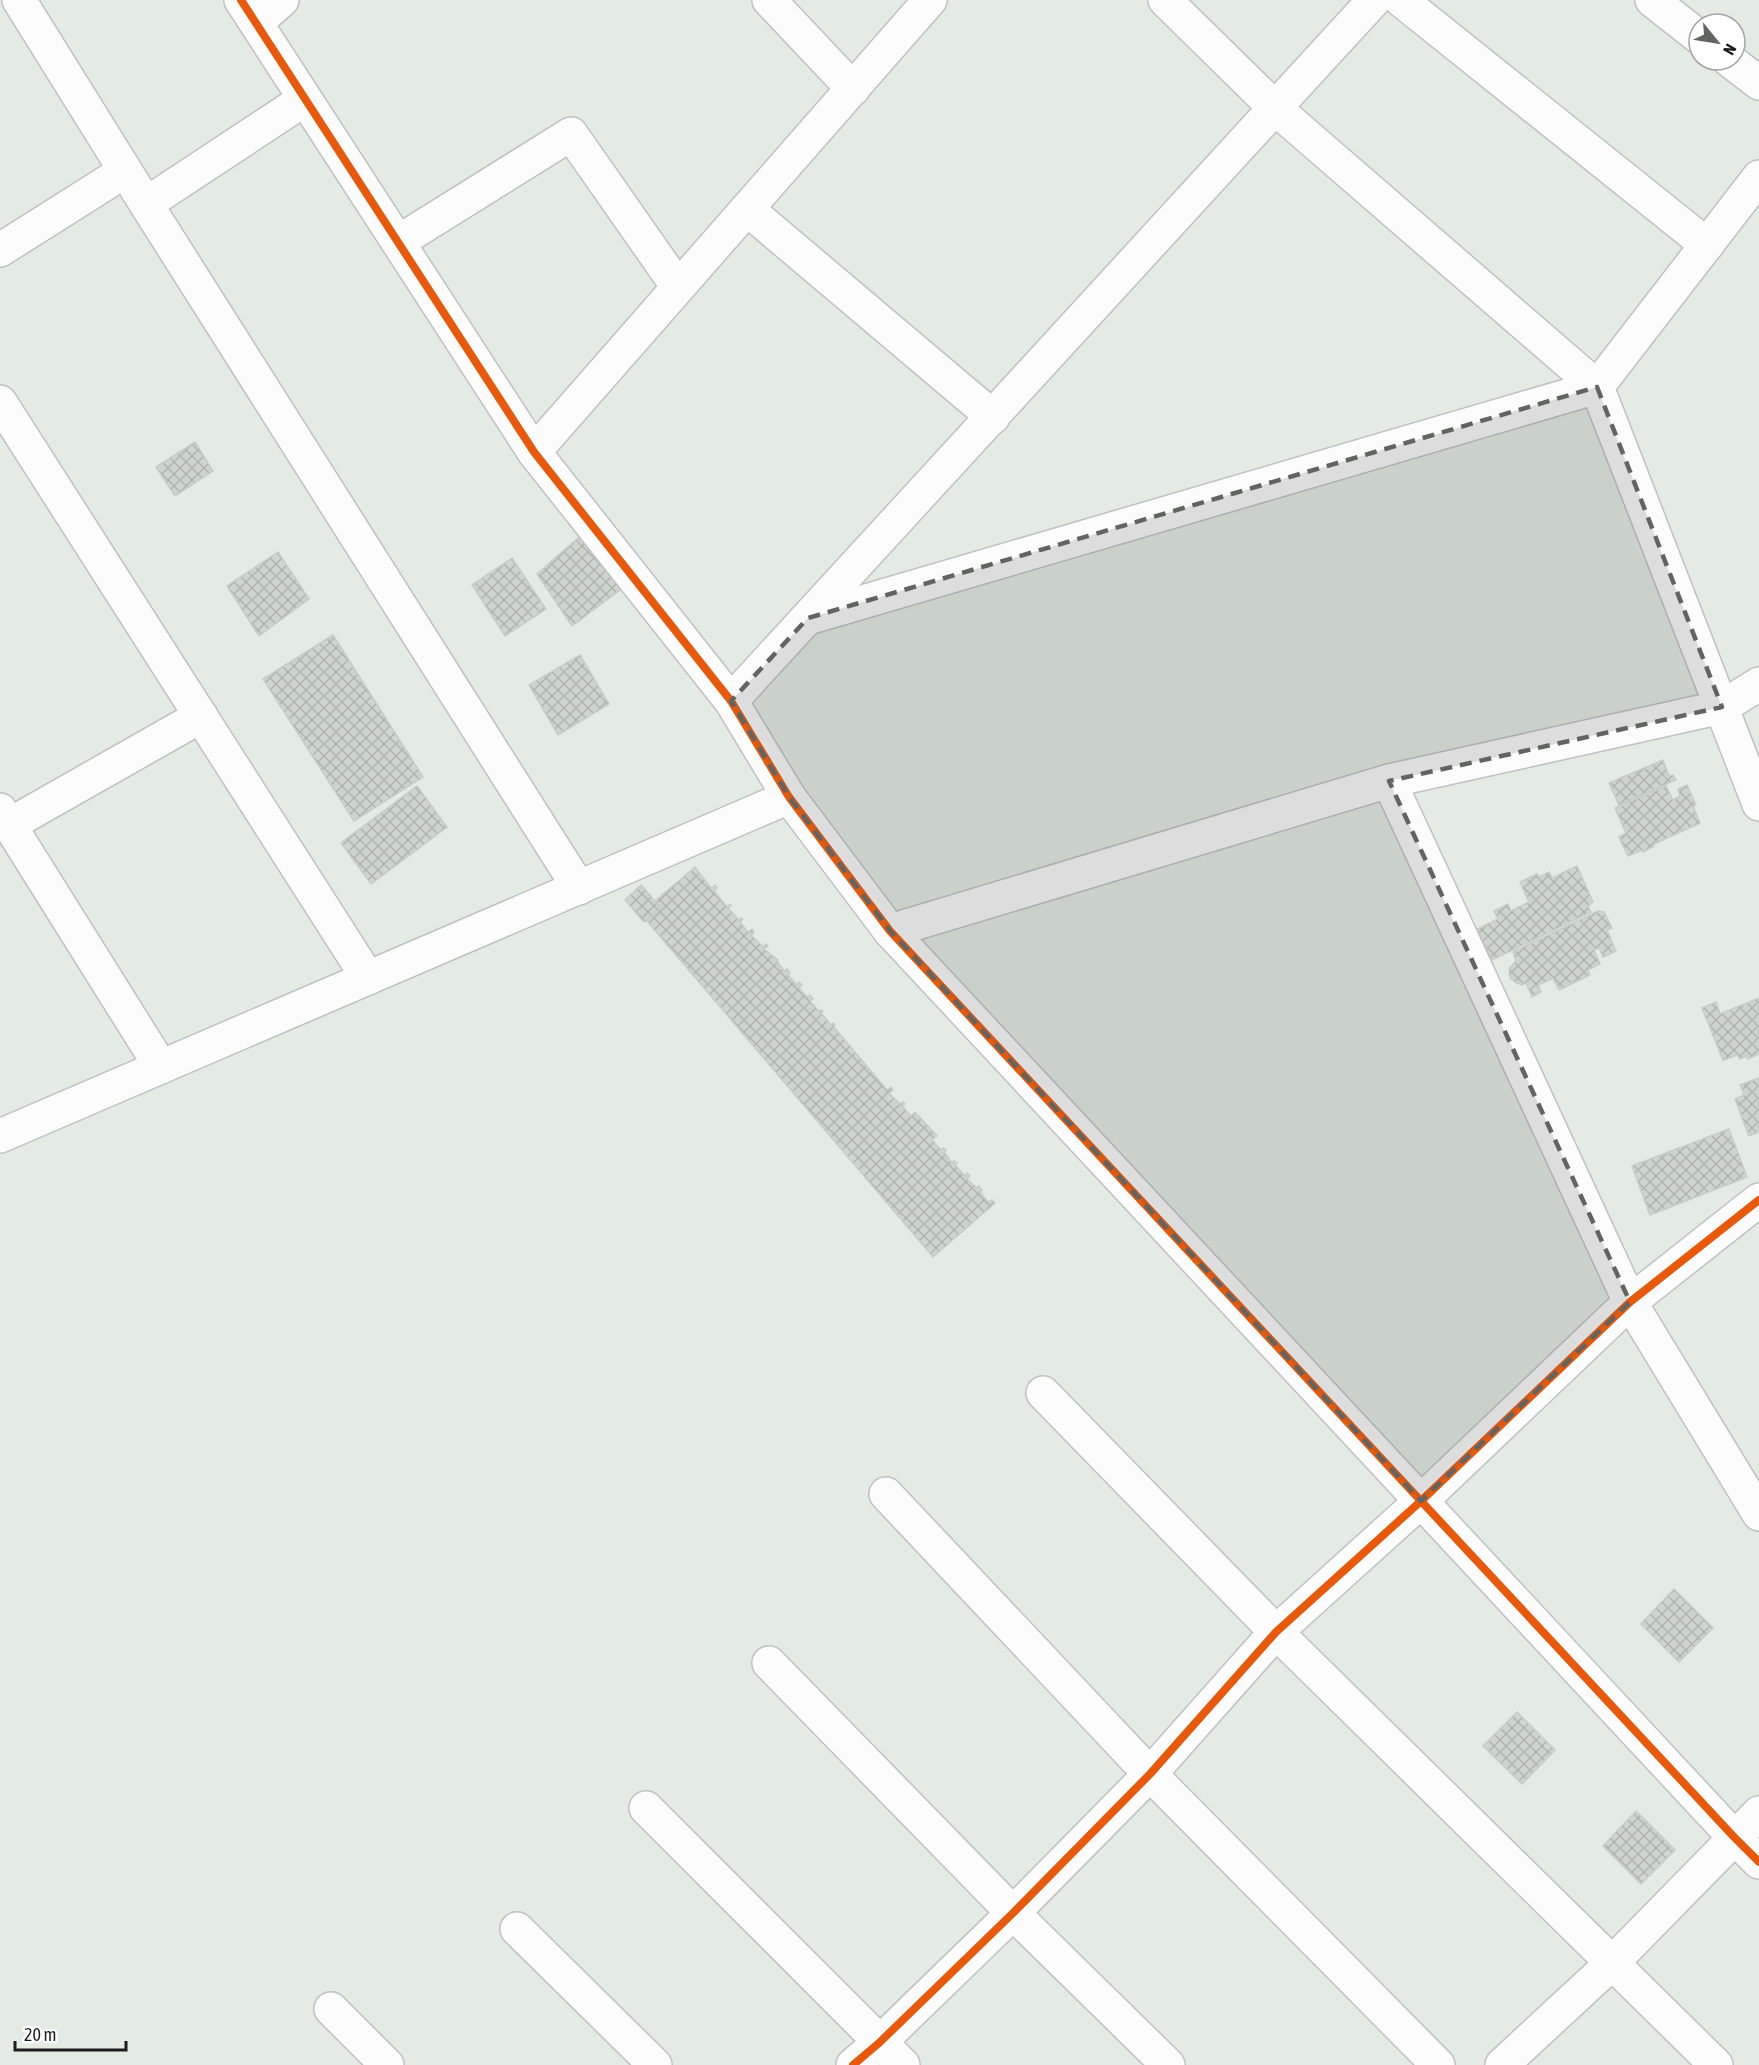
<svg xmlns="http://www.w3.org/2000/svg" width="1759" height="2065" viewBox="0 0 1759 2065" font-family="'Asap Condensed',sans-serif">
<style>
.building{fill:url(#building-cross-hatch);stroke:#c7cec5;stroke-width:1.5}
.lines{fill:none;stroke-linecap:round;stroke-linejoin:round}
.minor-casing{stroke:#bfc2bf;stroke-width:36}
.tertiary-casing{stroke:#bfc2bf;stroke-width:36}
.minor{stroke:#fbfcfb;stroke-width:33}
.tertiary{stroke:#fbfcfb;stroke-width:33}
.cycleway-casing{stroke:#fff;stroke-width:11}
.cycleway{stroke:#e8590c;stroke-width:8}
.marked{fill:#626462;fill-opacity:0.2;stroke:#626462;stroke-width:4.5;stroke-dasharray:12 8;stroke-linejoin:round}
</style>
<defs>
<pattern id="building-cross-hatch" width="8" height="8" patternUnits="userSpaceOnUse" patternTransform="scale(1.5)"><rect width="8" height="8" fill="#ced4ce"/><path d="M0 0l8 8M0 8l8-8" fill="none" stroke="#b0b5b0"/></pattern>
</defs>
<rect width="100%" height="100%" fill="#e4ebe4"/>
<g class="building">
<path d="M195,442L213,471L175,496L156,467Z"/>
<path d="M585,532L620,590L572,626L537,574Z"/>
<path d="M278,552L309,599L259,636L227,586Z"/>
<path d="M512,558L546,609L505,636L472,585Z"/>
<path d="M333,635L423,777L354,821L263,679Z"/>
<path d="M580,655L609,704L558,735L529,685Z"/>
<path d="M1663,760L1669,776L1673,775L1676,780L1619,805L1609,783Z"/>
<path d="M1687,785L1696,805L1693,806L1700,823L1654,844V846L1643,852L1642,850L1628,856L1619,837L1626,833L1615,808L1666,786L1673,800L1680,796L1678,789Z"/>
<path d="M417,786L447,827L371,884L341,843Z"/>
<path d="M1577,866L1593,902L1588,906L1591,912L1492,960L1477,929L1498,919L1494,911L1508,904L1511,911L1529,902L1520,882L1537,874L1539,877L1549,872L1552,878Z"/>
<path d="M695,867L711,888L715,885L717,888L714,891L727,907L730,904L731,906L728,908L739,920L741,918L743,919L740,922L748,932L752,929L754,932L751,935L763,947L766,944L768,946L764,949L778,960L777,961L784,971L787,969L790,972L788,975L797,985L799,982L802,985L799,988L807,997L810,995L813,999L810,1001L819,1011L822,1010L823,1012L821,1013L831,1025L833,1023L835,1025L833,1026L887,1090L891,1087L893,1090L889,1093L900,1104L903,1102L905,1104L902,1106L911,1116L915,1112L937,1136L932,1140L941,1150L943,1148L946,1150L944,1152L952,1163L954,1161L957,1163L955,1165L965,1176L967,1173L970,1176L967,1179L977,1188L979,1186L982,1190L980,1192L988,1202L992,1200L995,1203L933,1257L647,921L661,908L655,901Z"/>
<path d="M641,885L661,908L644,922L625,900Z"/>
<path d="M1598,911L1604,912L1612,928L1607,930L1616,951L1603,957L1599,948L1594,950L1600,964L1588,970L1590,975L1559,990L1553,978L1538,985L1541,992L1532,997L1526,983L1522,985L1517,983L1510,978L1509,969L1516,961L1513,952Z"/>
<path d="M1759,998V1054L1748,1059L1747,1056L1740,1059L1738,1055L1723,1060L1702,1008L1716,1002L1720,1014Z"/>
<path d="M1759,1078V1132L1749,1136L1735,1099L1744,1095L1740,1085Z"/>
<path d="M1729,1129L1747,1177L1650,1215L1632,1166Z"/>
<path d="M1674,1589L1713,1628L1679,1662L1641,1624Z"/>
<path d="M1517,1712L1555,1750L1522,1784L1483,1746Z"/>
<path d="M1636,1811L1675,1850L1641,1884L1603,1846Z"/>
</g>
<g class="lines">
<g class="minor-casing">
<g id="minor">
<path d="M19,0L146,204L579,888"/>
<path d="M241,0L534,452L731,701L789,797L890,931L1734,1837L1759,1862"/>
<path d="M769,0L853,89"/>
<path d="M1401,0L1707,245"/>
<path d="M1652,0L1699,37"/>
<path d="M256,23L282,0"/>
<path d="M1729,60L1759,83"/>
<path d="M146,204L305,99"/>
<path d="M747,209L993,417"/>
<path d="M398,242L571,134L678,287"/>
<path d="M0,250L125,171"/>
<path d="M0,402L368,978"/>
<path d="M534,452L930,0"/>
<path d="M808,618L1597,387L1759,177"/>
<path d="M731,701L1374,0"/>
<path d="M1389,781L1630,1302L1759,1514"/>
<path d="M0,810L161,1067"/>
<path d="M9,825L201,716"/>
<path d="M890,931L1389,781L1722,707L1759,684"/>
<path d="M0,1136L789,797"/>
<path d="M1043,1393L1276,1632L1716,2065"/>
<path d="M886,1494L1150,1774L1438,2065"/>
<path d="M769,1663L1013,1913L1168,2065"/>
<path d="M646,1808L903,2065"/>
<path d="M517,1929L655,2065"/>
<path d="M331,2009L387,2065"/>
<path d="M853,2065L879,2043L1013,1913L1150,1774L1276,1632L1421,1501L1630,1302L1759,1200"/>
<path d="M1502,2065L1611,1964L1759,1813"/>
</g>
</g>
<g class="tertiary-casing">
<path id="tertiary" d="M1165,0L1276,109L1597,387L1759,804"/>
</g>
<use href="#minor" class="minor"/>
<use href="#tertiary" class="tertiary"/>
<g class="cycleway-casing">
<g id="cycleway">
<path d="M241,0L534,452L731,701L789,797L890,931L1734,1837L1759,1862"/>
<path d="M853,2065L879,2043L1013,1913L1150,1774L1276,1632L1421,1501L1630,1302L1759,1200"/>
</g>
</g>
<use href="#cycleway" class="cycleway"/>
</g>
<path class="marked" d="M1597,387L1722,707L1389,781L1630,1302L1421,1501L890,931L789,797L731,701L808,618Z"/>
<g transform="translate(1717 42) rotate(120)"><circle r="28" fill="#ffffff" stroke="#a4a4a4" stroke-width="1.5"/>
<path d="M0-4.5L10 22L0 15L-10 22Z" fill="#626462"/>
<text y="-9" font-size="16" font-weight="bold" text-anchor="middle" fill="#1c1c1c">N</text>
</g>
<path d="M15 2041v9h111v-9" fill="none" stroke="#1c1c1c" stroke-width="3"/>
<text x="24" y="2041" font-size="18" fill="#1c1c1c" stroke="#ffffff" stroke-width="4.5" paint-order="stroke">20 m</text>
</svg>
